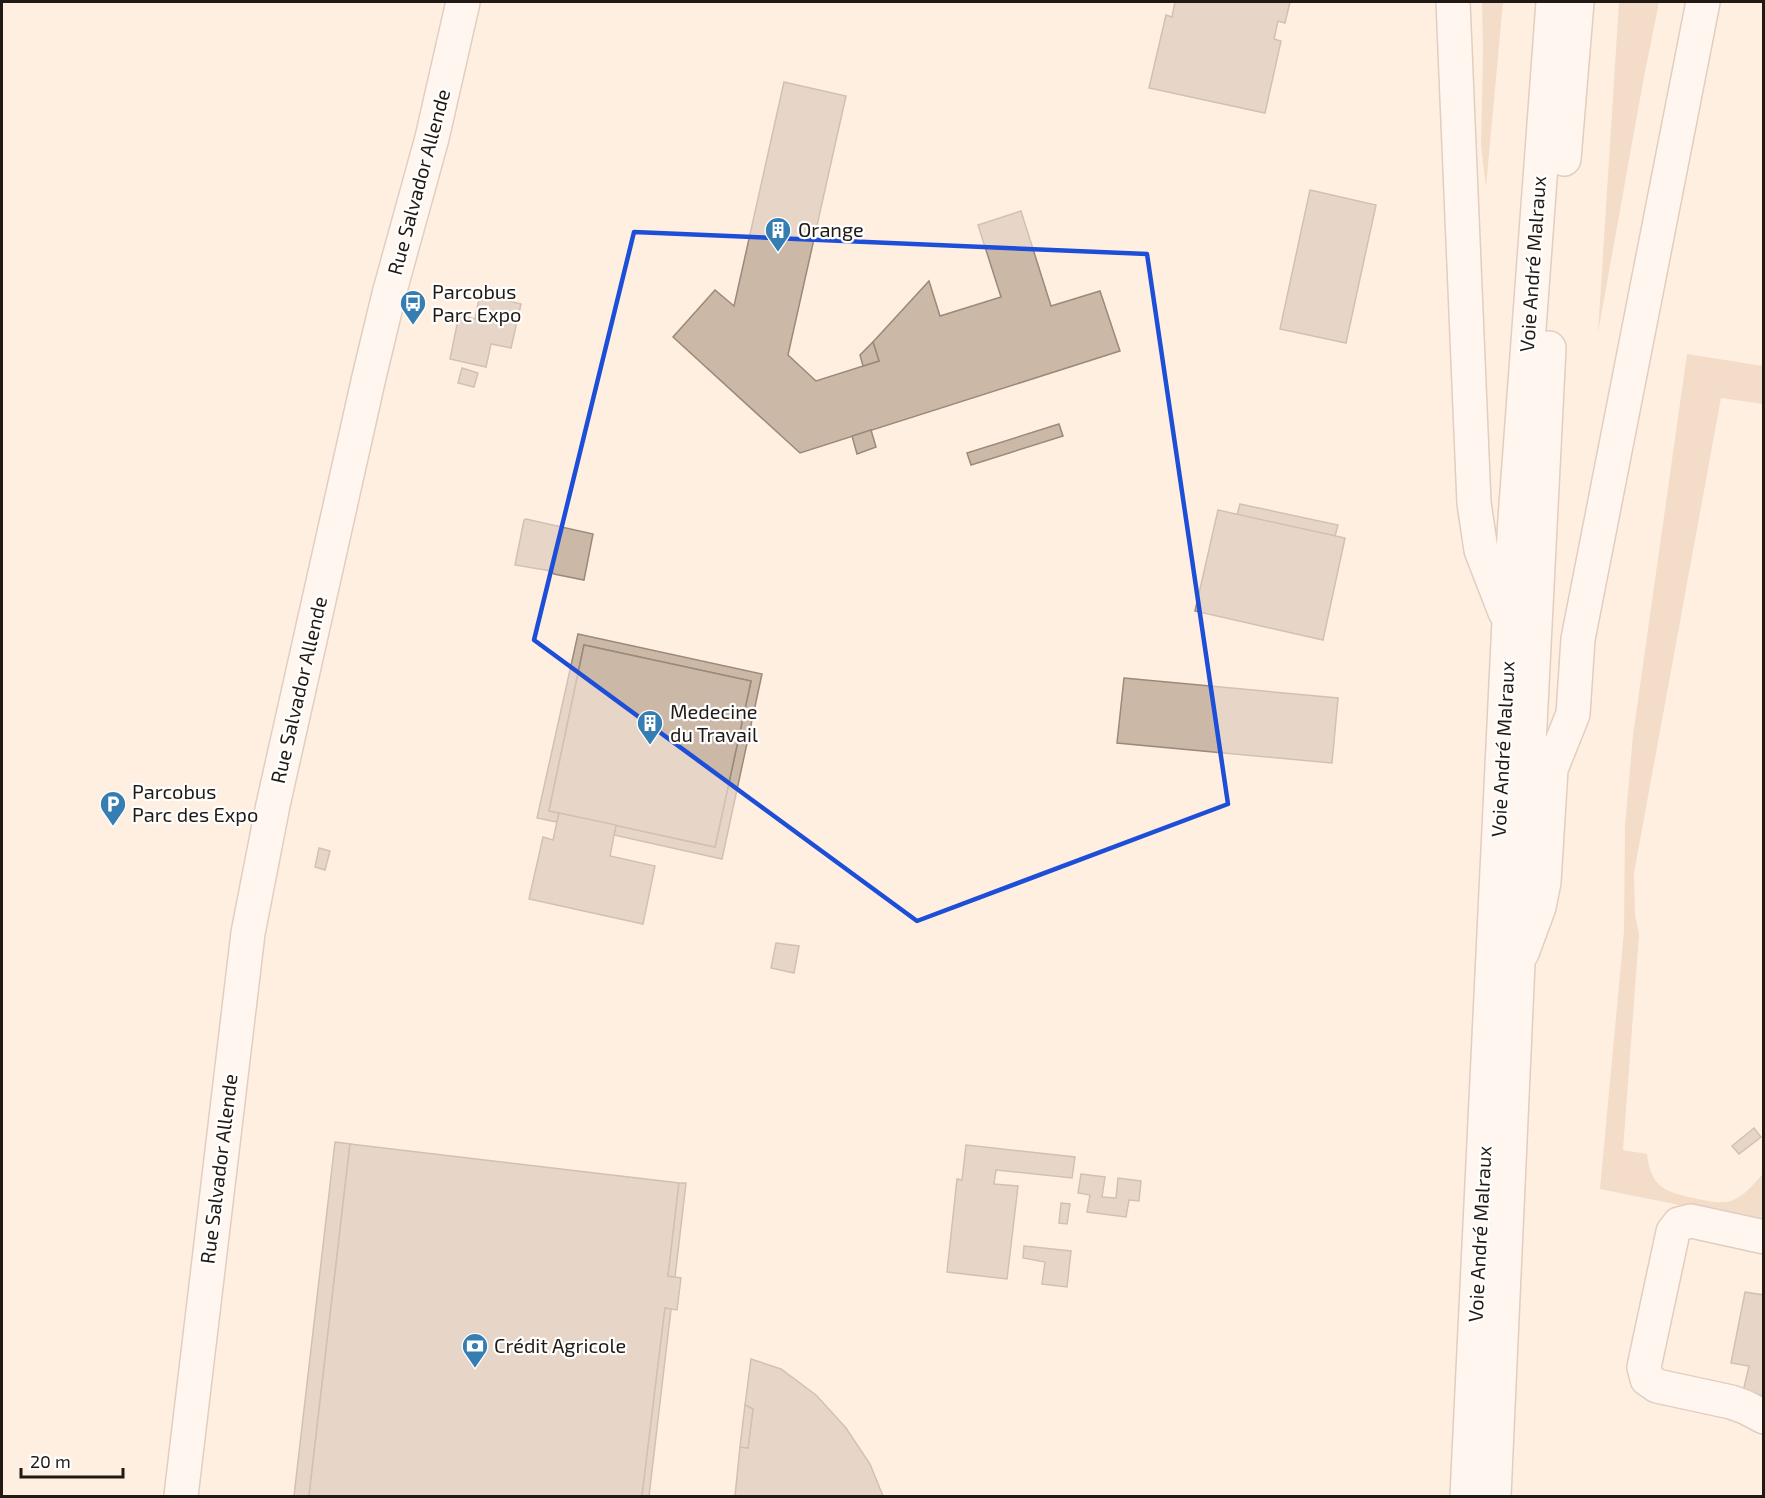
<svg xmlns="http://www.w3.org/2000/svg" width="1765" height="1498" viewBox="0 0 1765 1498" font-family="'Exo 2',sans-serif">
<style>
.green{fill:#e5c7ac}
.building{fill:#cbb8a7;stroke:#9b8979;stroke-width:1.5}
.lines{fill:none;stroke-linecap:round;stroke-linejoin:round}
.minor-casing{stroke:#bba898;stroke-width:36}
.major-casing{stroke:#bba898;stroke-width:36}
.minor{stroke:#fff;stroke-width:33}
.major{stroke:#fff;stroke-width:33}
.marked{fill:none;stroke:#1d4ed8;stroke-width:4.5;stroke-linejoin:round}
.labels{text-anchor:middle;stroke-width:4.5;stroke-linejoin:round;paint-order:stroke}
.street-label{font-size:20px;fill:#211a14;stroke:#fff}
.poi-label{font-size:20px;fill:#211a14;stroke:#fff;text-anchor:start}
</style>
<rect width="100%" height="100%" fill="#ffefe1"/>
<g class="green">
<path d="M1482,2H1503L1486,187L1481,146L1483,51Z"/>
<path d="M1619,2H1659L1643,82L1598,333Z"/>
<path d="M1687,354L1763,366V404L1721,398L1634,873L1635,914L1639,935L1623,1150L1647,1154C1651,1189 1666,1192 1698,1199C1708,1201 1720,1204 1731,1201C1744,1197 1754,1183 1763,1174V1222L1600,1189L1624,931L1625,826L1633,735Z"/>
</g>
<g class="building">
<path d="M1175,2H1290L1285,23L1278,21L1274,39L1281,41L1265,113L1149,88L1166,15L1172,17Z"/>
<path d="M784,82L846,96L788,355L816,381L879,361L873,342L929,281L940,316L1001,297L978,225L1021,211L1051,306L1100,291L1120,351L800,453L673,337L715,290L734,306Z"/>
<path d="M1310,190L1376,205L1346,343L1280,329Z"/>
<path d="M480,294L521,304L511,348L491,344L486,367L450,359L459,315L475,319Z"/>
<path d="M873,342L879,361L863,366L860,355Z"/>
<path d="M462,368L478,373L474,387L458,383Z"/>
<path d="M1059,424L1063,436L971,465L967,453Z"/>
<path d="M871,430L876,447L857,454L852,436Z"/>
<path d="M1240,504L1338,525L1335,536L1237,515Z"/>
<path d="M1218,510L1345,538L1323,640L1195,611Z"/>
<path d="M526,519L593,534L584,580L554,574L551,571L515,565L524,520Z"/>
<path d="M578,634L762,674L722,859L614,835L616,825L715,847L751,681L584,645L549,811L559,813L557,822L537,818Z"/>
<path d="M584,645L751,681L715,847L549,811Z"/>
<path d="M1124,678L1338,698L1332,763L1117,743Z"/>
<path d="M559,813L616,825L610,856L655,866L643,924L529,899L543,837L553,840Z"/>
<path d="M319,848L330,851L325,870L315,867Z"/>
<path d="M776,943L799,946L794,973L771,968Z"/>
<path d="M1754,1128L1761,1137L1739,1154L1732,1146Z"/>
<path d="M335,1142L350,1144L309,1496H294Z"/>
<path d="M350,1144L679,1183L668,1276L681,1278L677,1310L665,1308L642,1496H309Z"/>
<path d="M966,1145L1075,1157L1072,1178L996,1170L994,1184L1018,1186L1007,1279L947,1272L957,1179L962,1180Z"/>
<path d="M1081,1174L1105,1177L1102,1197L1116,1198L1118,1178L1141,1181L1139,1201L1129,1200L1126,1217L1087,1212L1090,1195L1078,1193Z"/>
<path d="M679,1183H686L675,1277L668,1276Z"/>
<path d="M1061,1203L1070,1204L1067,1224L1059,1223Z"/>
<path d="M1024,1246L1071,1251L1067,1287L1042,1284L1045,1262L1023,1258Z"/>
<path d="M1745,1292L1764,1295V1396L1743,1392L1749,1366L1731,1363Z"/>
<path d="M665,1308L671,1309L649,1496H642Z"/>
<path d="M751,1359L781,1369L816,1395L846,1428L870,1464L883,1496H735L740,1447L748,1448L753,1409L745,1405Z"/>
<path d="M745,1405L753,1409L748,1448L740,1447Z"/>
</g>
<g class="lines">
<g class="minor-casing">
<g id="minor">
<path d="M1522,953L1539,907L1544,882L1551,769L1573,714L1578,639L1703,2"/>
<path d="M1764,1237L1691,1221L1679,1224L1673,1232L1644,1367L1647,1379L1657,1386L1731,1402L1745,1407L1764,1417"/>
<path d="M181,1496L248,933L273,805L369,377L389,294L432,138L463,2"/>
</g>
</g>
<g class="major-casing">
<g id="major">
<path d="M1453,2L1474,503L1481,550L1505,612"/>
<path d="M1564,159L1577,2"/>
<path d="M1467,1496L1509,621L1515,519L1553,2"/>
<path d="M1494,1496L1518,963L1549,348"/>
</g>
</g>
<use href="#minor" class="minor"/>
<use href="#major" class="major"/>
</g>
<path d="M0 0H1765V1498H0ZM634,232L1147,254L1228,804L917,921L534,640Z" fill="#ffefe1" fill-opacity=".55" fill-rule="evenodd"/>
<path class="marked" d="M634,232L1147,254L1228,804L917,921L534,640Z"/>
<defs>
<g id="building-pin" transform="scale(1.35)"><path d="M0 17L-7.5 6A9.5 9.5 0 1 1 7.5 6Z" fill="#367eb2" stroke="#fff"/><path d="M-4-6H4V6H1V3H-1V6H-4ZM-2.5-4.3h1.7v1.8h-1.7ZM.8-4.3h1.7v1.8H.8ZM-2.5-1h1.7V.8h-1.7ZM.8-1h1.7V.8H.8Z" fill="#fff"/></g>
<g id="bus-pin" transform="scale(1.35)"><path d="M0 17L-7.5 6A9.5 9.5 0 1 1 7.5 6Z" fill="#367eb2" stroke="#fff"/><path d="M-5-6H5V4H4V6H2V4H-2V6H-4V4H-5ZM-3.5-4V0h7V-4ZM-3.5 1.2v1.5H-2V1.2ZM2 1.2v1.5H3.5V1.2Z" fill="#fff"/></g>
<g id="parking-pin" transform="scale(1.35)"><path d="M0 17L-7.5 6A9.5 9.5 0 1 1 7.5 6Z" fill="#367eb2" stroke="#fff"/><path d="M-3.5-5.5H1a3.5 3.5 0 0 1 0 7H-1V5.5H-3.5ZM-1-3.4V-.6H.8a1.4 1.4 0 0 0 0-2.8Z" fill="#fff"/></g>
<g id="bank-pin" transform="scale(1.35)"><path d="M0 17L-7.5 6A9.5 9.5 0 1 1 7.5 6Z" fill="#367eb2" stroke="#fff"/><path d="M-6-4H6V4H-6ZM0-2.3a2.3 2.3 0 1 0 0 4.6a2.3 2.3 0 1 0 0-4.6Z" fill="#fff"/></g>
</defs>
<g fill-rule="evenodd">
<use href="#building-pin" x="778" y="230"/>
<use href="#bus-pin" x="413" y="303"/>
<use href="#building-pin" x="650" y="723"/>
<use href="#parking-pin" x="113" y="804"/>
<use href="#bank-pin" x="475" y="1346"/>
</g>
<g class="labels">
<g class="street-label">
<text transform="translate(419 182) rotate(-75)" y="7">Rue Salvador Allende</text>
<text transform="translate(1533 264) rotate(-86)" y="7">Voie André Malraux</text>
<text transform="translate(299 690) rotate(-77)" y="7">Rue Salvador Allende</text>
<text transform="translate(1503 749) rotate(-87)" y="7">Voie André Malraux</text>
<text transform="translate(219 1169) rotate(-83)" y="7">Rue Salvador Allende</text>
<text transform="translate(1480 1234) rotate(-87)" y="7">Voie André Malraux</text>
</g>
<g class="poi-label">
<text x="798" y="237">Orange</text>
<text x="432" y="299">Parcobus<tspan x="432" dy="23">Parc Expo</tspan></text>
<text x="670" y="719">Medecine<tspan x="670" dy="23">du Travail</tspan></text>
<text x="132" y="799">Parcobus<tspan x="132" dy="23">Parc des Expo</tspan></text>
<text x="494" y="1353">Crédit Agricole</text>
</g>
</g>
<rect width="1765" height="1498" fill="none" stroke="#211a14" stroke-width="6"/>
<path d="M21 1468v9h102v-9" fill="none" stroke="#211a14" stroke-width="3"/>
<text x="30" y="1468" font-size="18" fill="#211a14" stroke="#ffffff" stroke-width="4.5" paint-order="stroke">20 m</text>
</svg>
